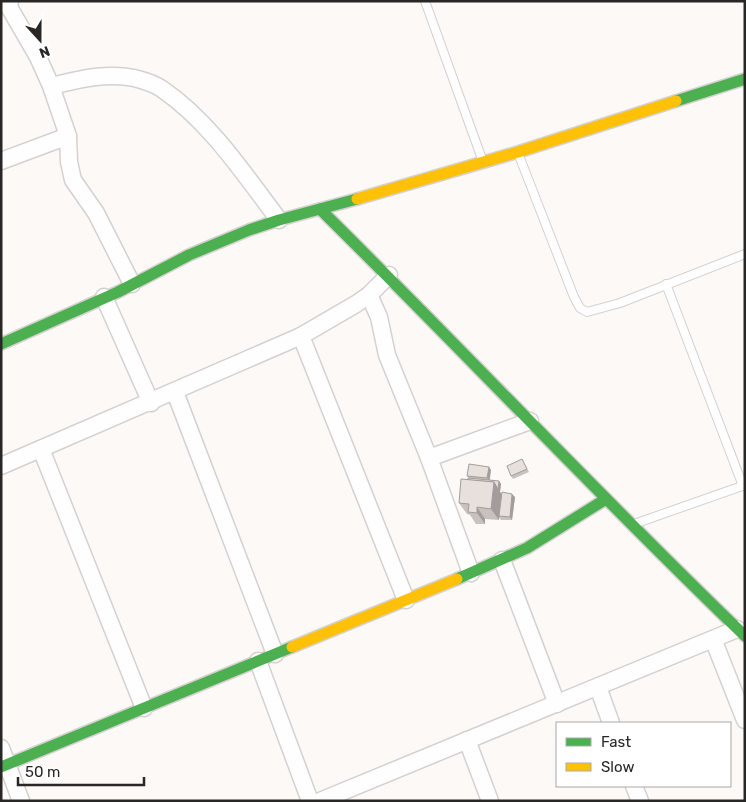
<svg xmlns="http://www.w3.org/2000/svg" width="746" height="802" viewBox="0 0 746 802" font-family="Rubik,sans-serif">
<style>
.lines{fill:none;stroke-linecap:round;stroke-linejoin:round}
.lane-casing{stroke:#d4d1d0;stroke-width:10}
.street-casing{stroke:#d4d1d0;stroke-width:19}
.fast-casing{stroke:#d4d1d0;stroke-width:14}
.slow-casing{stroke:#d4d1d0;stroke-width:14}
.lane{stroke:#fffefe;stroke-width:8}
.street{stroke:#fffefe;stroke-width:16}
.fast{stroke:#4caf50;stroke-width:11}
.slow{stroke:#ffc107;stroke-width:11}
.wall{fill:#c8c1be}
.shaded-wall{fill:#a29d9b}
.building{fill:#e8e0dd;stroke:#a29d9b}
</style>
<rect width="100%" height="100%" fill="#fcf9f7"/>
<g class="lines">
<g class="lane-casing">
<g id="lane">
<path d="M425,1L482,159"/>
<path d="M518,153L574,297L580,308L587,312L620,303L745,254"/>
<path d="M666,284L743,486"/>
<path d="M634,524L745,485"/>
</g>
</g>
<g class="street-casing">
<g id="street">
<path d="M10,1L9,7L38,57L51,86L68,136L69,162L73,180L96,213L132,284"/>
<path d="M51,86C77,80 106,72 134,78C142,80 155,84 162,89C210,122 244,174 279,220"/>
<path d="M1,161L68,136"/>
<path d="M369,295L379,317L387,355L429,458L471,573"/>
<path d="M104,297L151,403"/>
<path d="M301,336L406,600"/>
<path d="M175,392L275,654"/>
<path d="M41,449L144,708"/>
<path d="M429,458L530,421"/>
<path d="M1,466L301,336L356,304L369,295L389,275"/>
<path d="M502,560L557,704"/>
<path d="M713,639L745,720"/>
<path d="M258,661L310,801"/>
<path d="M598,687L611,723"/>
<path d="M467,740L490,801"/>
<path d="M1,748L21,801"/>
<path d="M634,786L640,801"/>
<path d="M320,801L737,629"/>
</g>
</g>
<g class="fast-casing">
<g id="fast">
<path d="M676,101L745,79"/>
<path d="M320,209C463,350 600,497 745,636"/>
<path d="M1,344L118,292L189,255L249,230L279,220L357,199"/>
<path d="M457,579L527,548L606,499"/>
<path d="M1,767L292,647"/>
</g>
</g>
<g class="slow-casing">
<g id="slow">
<path d="M357,199L518,152L676,101"/>
<path d="M292,647L457,579"/>
</g>
</g>
<use href="#lane" class="lane"/>
<use href="#street" class="street"/>
<use href="#fast" class="fast"/>
<use href="#slow" class="slow"/>
</g>
<g class="wall">
<path d="M522,459L529,472L513,479L511,476Z"/>
<path d="M491,470L490,480L499,481L501,484L500,492L501,494L515,497L512,520H501L499,517V520L485,519V524H476L470,515L467,514L459,503L468,480L469,478L467,476Z"/>
</g>
<g class="shaded-wall">
<path d="M489,467L491,470L489,481L487,478Z"/>
<path d="M499,481L501,484L500,492L502,494L499,520L491,509L494,482Z"/>
<path d="M512,494L515,497L512,520L510,517Z"/>
<path d="M477,507L485,519V524L477,513Z"/>
</g>
<g class="building">
<path d="M522,459L527,469L511,476L507,466Z"/>
<path d="M469,464L489,467L487,478L467,476Z"/>
<path d="M468,478L499,481L498,489L494,482L468,480Z"/>
<path d="M461,479L494,482L491,509L477,507V513L468,512L469,504L459,503Z"/>
<path d="M502,492L512,494L510,517L499,516Z"/>
</g>
<rect width="746" height="802" fill="none" stroke="#292726" stroke-width="5"/>
<rect x="556" y="722" width="175" height="65" fill="#ffffff" stroke="#a9a9a8"/>
<rect x="566" y="738" width="25" height="8" fill="#4caf50" stroke="#a9a9a8"/>
<text x="601" y="747" font-size="15" fill="#292726">Fast</text>
<rect x="566" y="763" width="25" height="8" fill="#ffc107" stroke="#a9a9a8"/>
<text x="601" y="772" font-size="15" fill="#292726">Slow</text>
<g transform="translate(40 40) rotate(159)" stroke="#ffffff" stroke-width="4" paint-order="stroke">
<path d="M0-4L9 19L0 12L-9 19Z" fill="#292726"/>
<text y="-8" font-size="14" font-weight="bold" text-anchor="middle" fill="#292726">N</text>
</g>
<path d="M18 777v8h126v-8" fill="none" stroke="#292726" stroke-width="2.5"/>
<text x="25" y="777" font-size="15" fill="#292726" stroke="#ffffff" stroke-width="4" paint-order="stroke">50 m</text>
</svg>
